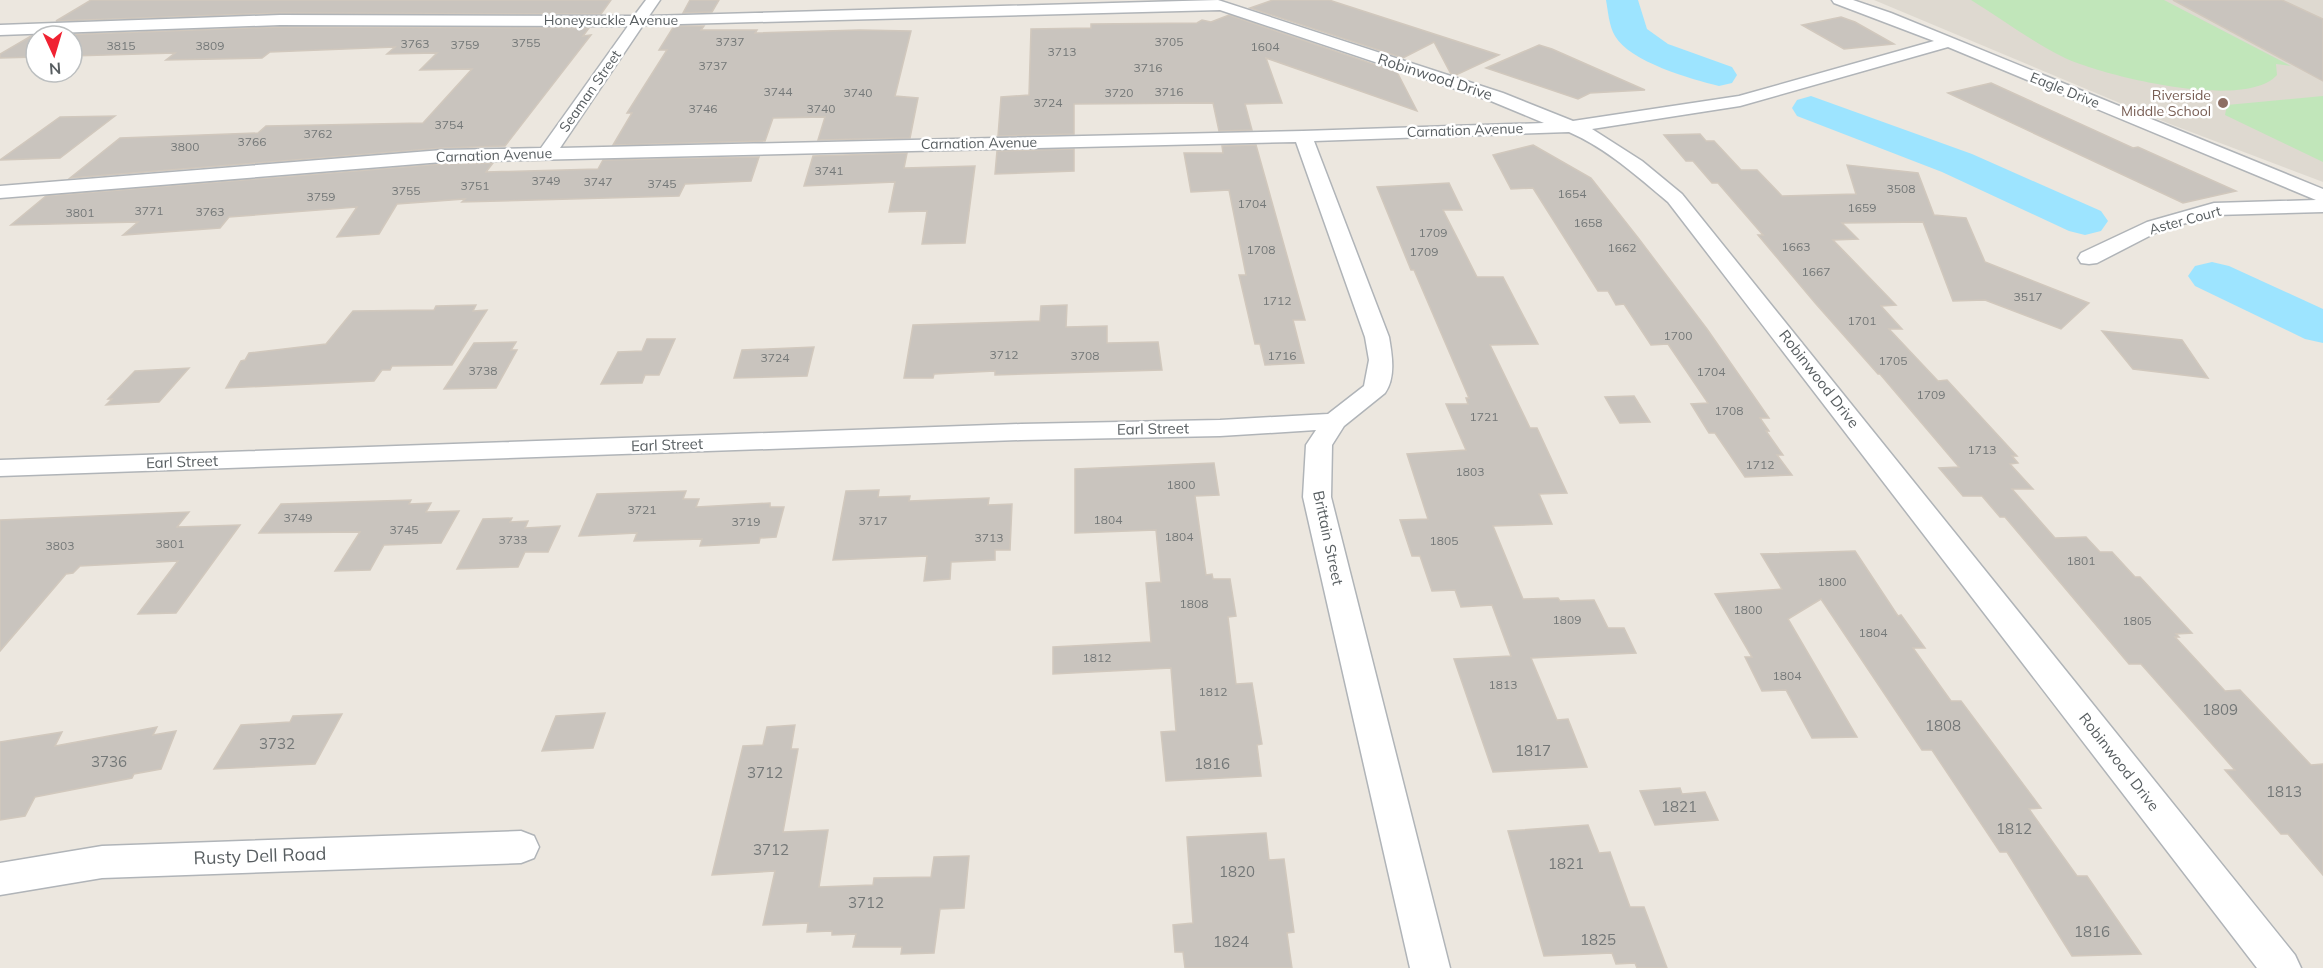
<svg xmlns="http://www.w3.org/2000/svg" width="2323" height="968" viewBox="0 0 2323 968" font-family="Mulish,sans-serif">
<style>
.education{fill:#ded9d0}
.green{fill:#c1e6ba}
.lines{fill:none;stroke-linecap:round;stroke-linejoin:round}
.river{fill:#9de4ff;fill-rule:evenodd}
.building{fill:#c9c4be;stroke:#d1c8bd;stroke-width:1.5}
.minor-casing{stroke:#b0b4b8;stroke-width:3}
.minor{fill:#fff;fill-rule:evenodd}
.education-dot{fill:#8d6e63;stroke:#fff;stroke-width:2}
.labels{text-anchor:middle;stroke-width:5;stroke-linejoin:round;paint-order:stroke}
.number-label{font-size:12px;fill:#747878}
.far-street-label{font-size:14px;fill:#585e61;stroke:#fff}
.far-education-label{font-size:14px;fill:#785e54;stroke:#fff;text-anchor:end}
.street-label{font-size:15px;fill:#585e61;stroke:#fff}
.near-number-label{font-size:15px;fill:#747878}
.near-street-label{font-size:18px;fill:#585e61;stroke:#fff}
</style>
<rect width="100%" height="100%" fill="#ece7df"/>
<path class="education" d="M1874,0H2323V182L2170,124Z"/>
<g class="green">
<path d="M1971,0H2164L2291,66L2276,64L2277,75C2245,111 2104,76 2065,58C2032,42 2002,19 1971,0Z"/>
<path d="M2323,96V162L2225,115L2227,105Z"/>
</g>
<g class="lines">
<g class="river">
<path d="M1606,0H1638L1647,29L1668,44L1732,67L1737,75L1732,83L1719,86C1691,79 1630,62 1615,36C1609,26 1608,11 1606,0Z"/>
<path d="M1811,96L1972,154L2101,211L2108,221L2101,231L2085,235L2069,231L1942,172L1797,116L1792,108L1797,100Z"/>
<path d="M2212,262L2229,266L2323,309V343L2305,339L2195,286L2188,276L2195,266Z"/>
</g>
</g>
<g class="building">
<path d="M91,0H611L601,14L280,13L56,21Z"/>
<path d="M690,0H719L712,12L683,13Z"/>
<path d="M1273,0H1329L1499,55L1456,75L1451,74L1434,42L1403,58L1250,8Z"/>
<path d="M2173,0H2282L2323,19V81Z"/>
<path d="M1229,15L1397,72L1417,111L1266,58L1282,103L1245,104L1252,130L1219,131L1213,103L1074,104V134L998,136L1001,97L1029,95L1031,29L1091,28V24L1197,23L1202,20L1211,22Z"/>
<path d="M1841,17L1855,22L1894,44L1844,49L1802,25Z"/>
<path d="M674,26H704L701,30H757L755,33L860,30L911,31L895,96L918,98L910,138L818,140L825,117L773,118L765,141L613,145L632,113H627L667,50H659Z"/>
<path d="M280,27L589,28L583,36L591,35L505,146L442,148L70,178L120,138L258,133L266,126L423,123L472,69L420,70L437,53L387,54L395,47L270,52L262,58L166,60L175,53L72,56V36H36V57L0,58V54L31,36Z"/>
<path d="M1539,45L1552,49L1645,90L1590,93L1578,99L1486,68Z"/>
<path d="M1991,83L2133,148L2138,147L2236,191L2183,203L1948,93Z"/>
<path d="M115,116L60,158L0,160L60,117Z"/>
<path d="M1700,134L1706,141H1714L1741,170H1757L1782,196L1856,194L1847,165L1918,173L1934,215L1966,218L1985,262L2089,303L2061,329L1985,300L1953,301L1923,222L1842,223L1858,239L1833,240L1896,305L1881,306L1902,329H1889L1938,381L1947,380L2017,456H2012L2018,463L2010,464L2033,489H2012L2055,538L2086,537L2100,552H2112L2135,577H2140L2192,633L2176,634L2179,637H2175L2225,691L2240,690L2311,765L2323,764V875L2288,834H2281L2225,770H2235L2141,664H2129L2005,517H2000L1982,496H1963L1939,468L1959,467L1880,374H1878L1816,304L1758,235H1763L1718,183H1712L1693,161H1686L1664,135Z"/>
<path d="M1256,145L1305,320H1293L1304,363L1265,365L1260,344H1255L1239,275H1246L1229,190L1191,192L1184,153H1223L1222,146Z"/>
<path d="M1533,145L1591,178L1639,239L1707,329L1769,418H1760L1769,431H1766L1783,455H1777L1792,475L1745,477L1715,433H1709L1691,404L1708,403L1668,344L1651,345L1624,304L1616,305L1608,291H1598L1533,188L1511,189L1493,155Z"/>
<path d="M1074,149V171L995,174L997,151Z"/>
<path d="M907,153L904,168L975,166L965,243L922,244L927,211L889,212L895,182L804,186L813,156Z"/>
<path d="M759,157L751,181L685,184L679,196L462,202L465,199L397,204L379,234L337,237L357,207L229,217L220,228L123,235L138,222L11,225L46,196L442,164L493,163L486,172L598,169L603,160Z"/>
<path d="M1449,183L1462,210H1443L1477,277H1503L1538,344L1490,345L1530,428H1537L1567,493L1539,494L1552,524L1493,526L1523,599L1558,598L1560,601L1594,600L1608,628H1624L1636,653L1531,658L1557,720L1568,719L1587,767L1493,772L1454,659L1511,656L1492,605L1461,607L1455,590L1432,591L1420,556H1412L1400,520L1428,519L1407,454L1466,450L1446,404H1468L1466,398H1469L1414,270H1411L1377,187Z"/>
<path d="M476,305L473,311L487,310L452,365L392,366L390,370H382L374,381L226,388L241,361L245,360L249,353L326,344L353,311L434,310L436,306Z"/>
<path d="M1067,305L1066,327L1107,326V343L1158,342L1162,370L995,375V371L934,374L933,378H904L913,325L1040,321L1041,306Z"/>
<path d="M2102,331L2182,340L2208,378L2133,369Z"/>
<path d="M647,339H675L659,375H645L642,383L601,384L618,352L642,351Z"/>
<path d="M516,342L511,350H517L496,388L444,389L474,343Z"/>
<path d="M814,347L807,376L734,378L742,350Z"/>
<path d="M189,368L159,402L106,405L112,399H108L135,371Z"/>
<path d="M1634,396L1650,422L1620,423L1605,397Z"/>
<path d="M1214,463L1219,495L1195,496L1206,575L1212,574L1213,579H1230L1236,616L1228,617L1236,684L1252,683L1262,744L1257,745L1261,776L1166,781L1161,732L1176,731L1171,668L1053,674V647L1151,642L1146,583L1161,582L1156,530L1075,533V469Z"/>
<path d="M879,490L878,497L910,496L909,501L989,498L988,505L1012,504L1010,550H995V560L951,562L950,579L924,581L927,556L833,560L846,491Z"/>
<path d="M686,491L683,499H699L696,507L770,503V507H784L776,537L760,538L759,543L700,546L702,539L634,541L637,533L579,536L597,494Z"/>
<path d="M411,500L409,504L431,503L426,512L459,511L441,543L384,545L370,570L335,571L360,532L259,533L281,504Z"/>
<path d="M189,512L177,527L240,525L176,613L138,614L178,561L80,566L73,573L66,574L0,651V520Z"/>
<path d="M512,518L510,522L528,521L525,528L560,526L548,552H525L518,567L457,569L483,519Z"/>
<path d="M1855,551L1898,616L1901,615L1925,648H1913L1951,701H1961L2041,808L2029,809L2077,876H2087L2141,954L2072,956L2007,852H2000L1932,750H1922L1821,599L1788,619L1857,737L1812,738L1786,690L1762,691L1745,657H1752L1715,594L1782,589L1761,554Z"/>
<path d="M605,713L593,748L542,751L556,716Z"/>
<path d="M342,714L315,764L214,769L241,725L290,722L293,716Z"/>
<path d="M795,725L791,749H798L783,832L828,830L819,887L873,885L874,878L931,877L934,857L969,856L964,908L940,909L934,953L901,954L902,947H853L856,934L832,935V931L807,932L808,923L763,925L775,871L712,875L743,746L763,745L767,727Z"/>
<path d="M157,727L153,735L176,731L161,769L134,774L132,778L35,797L25,816L0,820V742L62,732L55,746Z"/>
<path d="M1680,788L1682,794L1705,792L1718,820L1655,825L1640,791Z"/>
<path d="M1588,825L1599,853L1610,852L1630,907H1644L1667,968H1637L1635,963L1616,964L1612,953L1544,956L1508,831Z"/>
<path d="M1266,833L1269,860L1284,859L1294,932L1287,933L1292,968H1185L1183,952H1175L1173,925L1193,923L1187,837Z"/>
</g>
<g class="lines">
<g class="minor-casing">
<g id="minor">
<path d="M646,0H660L649,16L1218,0L1503,93L1573,121L1739,96L1934,41L1834,3L1832,0H1853L1891,13L2323,189V212L2215,215L2161,230L2097,263L2089,264L2081,263L2078,258L2081,253L2147,222L2214,203L2316,200L1948,47L1740,106L1592,129L1642,161L1682,194L2295,955L2301,968H2257L1668,202C1637,176 1606,148 1569,132L1314,141L1389,337C1392,355 1396,377 1385,393L1344,426L1332,445L1331,497L1450,968H1410L1303,497L1306,445L1316,430L1220,436L1021,440L0,476V460L1021,424L1220,420L1328,414L1364,386L1369,360L1365,337L1296,142L442,162L0,198V186L442,150L541,148L628,26L280,25L0,35V25L280,15L634,16ZM1220,10L1491,101L1544,123L1303,131L560,148L643,25Z"/>
<path d="M521,831L534,836L539,847L534,858L521,863L102,878L0,895V863L102,846Z"/>
</g>
</g>
<use href="#minor" class="minor"/>
</g>
<circle class="education-dot" cx="2223" cy="103" r="6"/>
<g class="labels">
<g class="number-label">
<text x="730" y="46">3737</text>
<text x="1169" y="46">3705</text>
<text x="526" y="47">3755</text>
<text x="415" y="48">3763</text>
<text x="465" y="49">3759</text>
<text x="121" y="50">3815</text>
<text x="210" y="50">3809</text>
<text x="1265" y="51">1604</text>
<text x="1062" y="56">3713</text>
<text x="713" y="70">3737</text>
<text x="1148" y="72">3716</text>
<text x="778" y="96">3744</text>
<text x="1169" y="96">3716</text>
<text x="858" y="97">3740</text>
<text x="1119" y="97">3720</text>
<text x="1048" y="107">3724</text>
<text x="703" y="113">3746</text>
<text x="821" y="113">3740</text>
<text x="449" y="129">3754</text>
<text x="318" y="138">3762</text>
<text x="252" y="146">3766</text>
<text x="185" y="151">3800</text>
<text x="829" y="175">3741</text>
<text x="546" y="185">3749</text>
<text x="598" y="186">3747</text>
<text x="662" y="188">3745</text>
<text x="475" y="190">3751</text>
<text x="1901" y="193">3508</text>
<text x="406" y="195">3755</text>
<text x="1572" y="198">1654</text>
<text x="321" y="201">3759</text>
<text x="1252" y="208">1704</text>
<text x="1862" y="212">1659</text>
<text x="149" y="215">3771</text>
<text x="210" y="216">3763</text>
<text x="80" y="217">3801</text>
<text x="1588" y="227">1658</text>
<text x="1433" y="237">1709</text>
<text x="1796" y="251">1663</text>
<text x="1622" y="252">1662</text>
<text x="1261" y="254">1708</text>
<text x="1424" y="256">1709</text>
<text x="1816" y="276">1667</text>
<text x="2028" y="301">3517</text>
<text x="1277" y="305">1712</text>
<text x="1862" y="325">1701</text>
<text x="1678" y="340">1700</text>
<text x="1004" y="359">3712</text>
<text x="1085" y="360">3708</text>
<text x="1282" y="360">1716</text>
<text x="775" y="362">3724</text>
<text x="1893" y="365">1705</text>
<text x="483" y="375">3738</text>
<text x="1711" y="376">1704</text>
<text x="1931" y="399">1709</text>
<text x="1729" y="415">1708</text>
<text x="1484" y="421">1721</text>
<text x="1982" y="454">1713</text>
<text x="1760" y="469">1712</text>
<text x="1470" y="476">1803</text>
<text x="1181" y="489">1800</text>
<text x="642" y="514">3721</text>
<text x="298" y="522">3749</text>
<text x="1108" y="524">1804</text>
<text x="873" y="525">3717</text>
<text x="746" y="526">3719</text>
<text x="404" y="534">3745</text>
<text x="1179" y="541">1804</text>
<text x="989" y="542">3713</text>
<text x="513" y="544">3733</text>
<text x="1444" y="545">1805</text>
<text x="170" y="548">3801</text>
<text x="60" y="550">3803</text>
<text x="2081" y="565">1801</text>
<text x="1832" y="586">1800</text>
<text x="1194" y="608">1808</text>
<text x="1748" y="614">1800</text>
<text x="1567" y="624">1809</text>
<text x="2137" y="625">1805</text>
<text x="1873" y="637">1804</text>
<text x="1097" y="662">1812</text>
<text x="1787" y="680">1804</text>
<text x="1503" y="689">1813</text>
<text x="1213" y="696">1812</text>
</g>
<g class="far-street-label">
<text x="611" y="25">Honeysuckle Avenue</text>
<text transform="translate(2065 90) rotate(22)" y="5">Eagle Drive</text>
<text transform="translate(590 91) rotate(-55)" y="5">Seaman Street</text>
<text transform="translate(1465 130) rotate(-2)" y="5">Carnation Avenue</text>
<text transform="translate(979 143) rotate(-1)" y="5">Carnation Avenue</text>
<text transform="translate(494 155) rotate(-2)" y="5">Carnation Avenue</text>
<text transform="translate(2185 220) rotate(-15)" y="5">Aster Court</text>
</g>
<g class="far-education-label">
<text x="2211" y="100">Riverside<tspan x="2211" dy="16">Middle School</tspan></text>
</g>
<g class="street-label">
<text transform="translate(1435 77) rotate(18)" y="5">Robinwood Drive</text>
<text transform="translate(1819 379) rotate(52)" y="5">Robinwood Drive</text>
<text transform="translate(1153 429) rotate(-1)" y="5">Earl Street</text>
<text transform="translate(667 445) rotate(-2)" y="5">Earl Street</text>
<text transform="translate(182 462) rotate(-2)" y="5">Earl Street</text>
<text transform="translate(1328 538) rotate(78)" y="5">Brittain Street</text>
<text transform="translate(2119 762) rotate(52)" y="5">Robinwood Drive</text>
</g>
<g class="near-number-label">
<text x="2220" y="715">1809</text>
<text x="1943" y="731">1808</text>
<text x="277" y="749">3732</text>
<text x="1533" y="756">1817</text>
<text x="109" y="767">3736</text>
<text x="1212" y="769">1816</text>
<text x="765" y="778">3712</text>
<text x="2284" y="797">1813</text>
<text x="1679" y="812">1821</text>
<text x="2014" y="834">1812</text>
<text x="771" y="855">3712</text>
<text x="1566" y="869">1821</text>
<text x="1237" y="877">1820</text>
<text x="866" y="908">3712</text>
<text x="2092" y="937">1816</text>
<text x="1598" y="945">1825</text>
<text x="1231" y="947">1824</text>
</g>
<g class="near-street-label">
<text transform="translate(260 856) rotate(-2)" y="6">Rusty Dell Road</text>
</g>
</g>
<g transform="translate(54 54) rotate(176)"><circle r="28" fill="#ffffff" stroke="#bcbfc0" stroke-width="1.5"/>
<path d="M0-4.5L10 22L0 15L-10 22Z" fill="#f02232"/>
<text y="-9" font-size="16" font-weight="bold" text-anchor="middle" fill="#585e61">N</text>
</g>
</svg>
